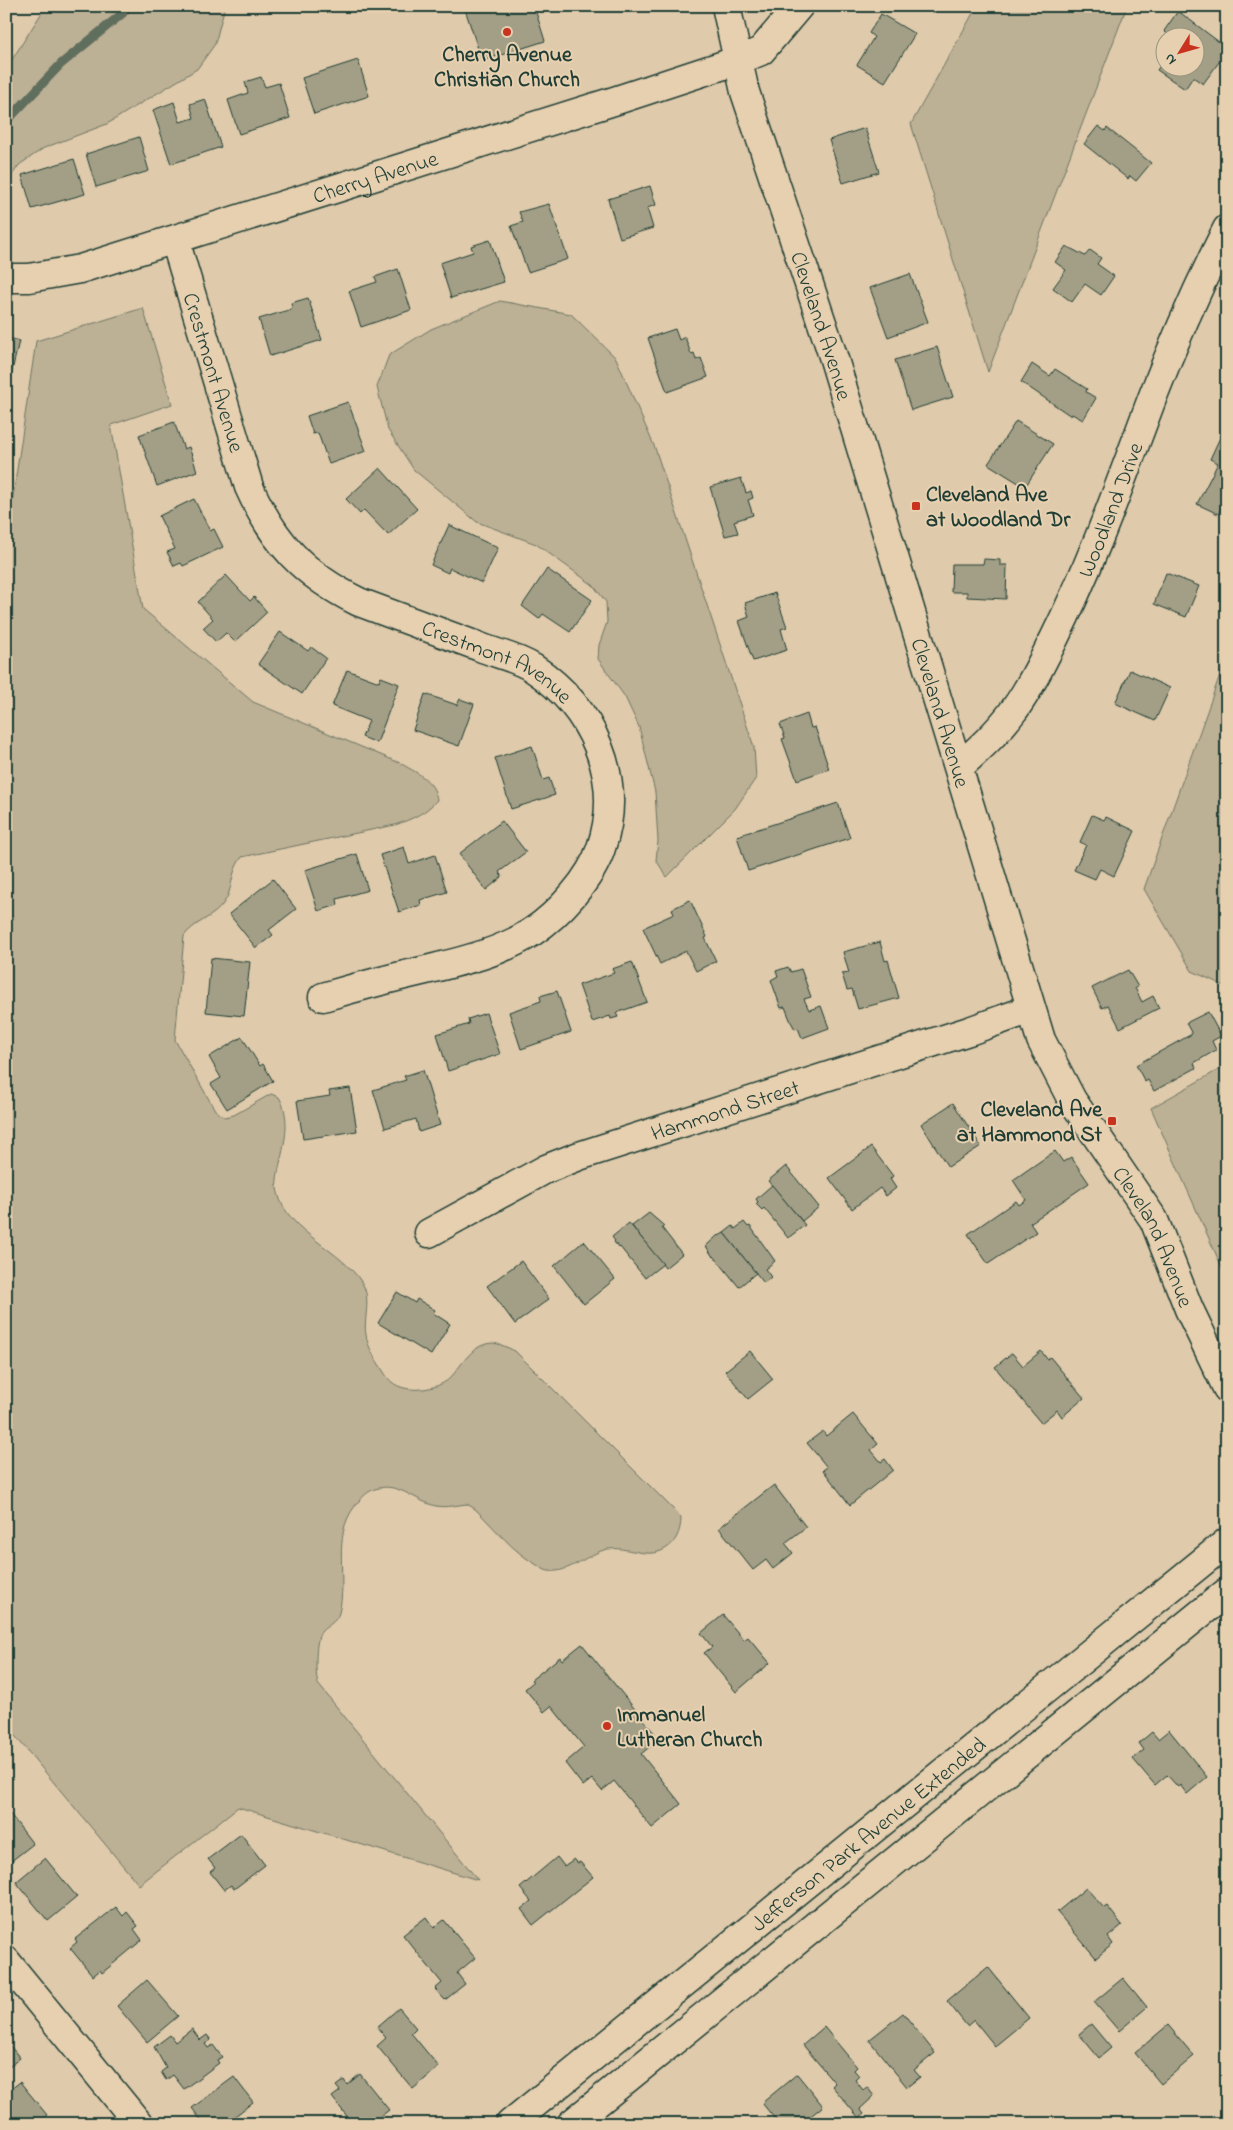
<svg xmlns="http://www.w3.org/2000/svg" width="1233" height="2130" viewBox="0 0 1233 2130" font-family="'Indie Flower',sans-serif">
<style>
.green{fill:#bcb095;stroke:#6e7664}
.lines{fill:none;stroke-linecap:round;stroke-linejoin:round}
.stream{stroke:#616e5d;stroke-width:9}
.building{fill:#a39f86;stroke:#1f3d34}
.minor-casing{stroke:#1f3d34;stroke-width:31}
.minor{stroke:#e7d0b0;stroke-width:28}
.poi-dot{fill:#c8321e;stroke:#e7d0b0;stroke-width:2}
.labels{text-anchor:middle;stroke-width:4;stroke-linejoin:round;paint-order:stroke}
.poi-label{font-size:22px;font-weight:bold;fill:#1f3d34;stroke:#e7d0b0;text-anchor:start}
.street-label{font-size:22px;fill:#1f3d34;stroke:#e7d0b0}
</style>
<rect width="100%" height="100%" fill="#dfcaab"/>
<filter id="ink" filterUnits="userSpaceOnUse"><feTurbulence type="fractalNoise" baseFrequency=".02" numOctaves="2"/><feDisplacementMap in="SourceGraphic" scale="10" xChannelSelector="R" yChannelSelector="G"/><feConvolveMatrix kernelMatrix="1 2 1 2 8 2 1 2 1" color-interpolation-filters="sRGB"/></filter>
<g filter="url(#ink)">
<g class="green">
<path d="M46,6H225L215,44L197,69L107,124L44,148L19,165L6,184V69Z"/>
<path d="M977,6H1127L988,372L911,124Z"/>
<path d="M500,301L571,314L616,358L655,448L754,747L756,778L735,809L667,877L656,860L658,841L655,792L639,727L625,697L598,659L599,645L607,622L606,602L593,585L536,544L477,522L414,470L388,430L377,387L389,355L431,329Z"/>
<path d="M143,308L172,404L111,425L143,609L253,702L400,763C415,772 435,780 437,800C426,813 412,819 395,825L242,857C229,873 234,890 223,904C213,918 194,922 184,936L175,1040L215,1110L224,1117L234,1115L271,1094L279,1097C291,1118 285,1141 280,1163C278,1174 275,1182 278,1193C287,1232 342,1250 362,1283C372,1299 363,1318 366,1335C368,1348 375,1358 382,1369C387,1377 391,1384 401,1387C415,1392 440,1389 451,1377C461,1366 470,1348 486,1344C496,1341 506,1347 515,1351L681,1517C681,1531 676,1545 661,1551C646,1558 625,1546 608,1549C588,1553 569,1574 548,1571C544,1570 540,1567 537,1565C512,1551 496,1529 475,1509L467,1504C456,1505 447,1508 436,1506C417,1502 399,1483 379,1488C368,1490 362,1497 355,1506C331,1537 348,1577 339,1613C336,1623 327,1625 321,1632C315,1639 315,1674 318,1684L478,1880L238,1807L139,1885L6,1725V544L36,341Z"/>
<path d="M1227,655V987L1192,971L1144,889Z"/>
<path d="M1227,1065V1279L1151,1108Z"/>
</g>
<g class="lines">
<path class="stream" d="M6,122L61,64L123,13L128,6"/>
</g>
<g class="building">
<path d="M464,6H534L545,41L482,61Z"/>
<path d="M1178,11L1227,48V51L1203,84L1193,77L1185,89L1157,70L1165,59L1166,68H1196V38H1172L1164,31Z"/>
<path d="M881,14L915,34L885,82L857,65L874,37L869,33Z"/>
<path d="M358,60L369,96L314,114L302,78Z"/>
<path d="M261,77L265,87L279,83L290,118L239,134L228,100L248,93L245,82Z"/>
<path d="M205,99L221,147L171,164L153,110L174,102L180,122L194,118L190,104Z"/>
<path d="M1098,126L1105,131L1107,128L1151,163L1136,181L1130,176L1128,179L1084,144Z"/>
<path d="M865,128L879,172L843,183L829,140Z"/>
<path d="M139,137L149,171L96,187L86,154Z"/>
<path d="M74,159L85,194L32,209L22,175Z"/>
<path d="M650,186L656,205L647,208L653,228L620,238L608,199Z"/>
<path d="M549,204L568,259L528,272L511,226L523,222L519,212Z"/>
<path d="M490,240L504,282L451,298L440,263L473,252L471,246Z"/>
<path d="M1066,246L1085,256L1090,250L1101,258L1097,264L1114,276L1101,295L1085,284L1072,302L1053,288L1066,270L1055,262Z"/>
<path d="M398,269L411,310L361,327L349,291L377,282L375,277Z"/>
<path d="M910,274L928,322L888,337L870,288Z"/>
<path d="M308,298L322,340L270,356L259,319L292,309L291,303Z"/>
<path d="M675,329L679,340L685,337L691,354L694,353L696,360L701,358L708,377L667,392L648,338Z"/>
<path d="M6,337L19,341L6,397Z"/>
<path d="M937,347L953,397L911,410L895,360Z"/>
<path d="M1032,364L1050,376L1055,369L1087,389L1086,392L1096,398L1083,420L1072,414L1071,416L1021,382Z"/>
<path d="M348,402L366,451L329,464L318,433L313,434L307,416Z"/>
<path d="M1016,421L1053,444L1025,487L988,464Z"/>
<path d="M174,422L184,449L189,447L197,471L157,486L139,435Z"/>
<path d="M1223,431L1227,433V504L1224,503L1218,514L1197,504L1218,463L1210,459Z"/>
<path d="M380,468L417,509L388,535L364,510L360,514L346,499Z"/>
<path d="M741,478L746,493L751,491L753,498L748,500L753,515L734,521L738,533L725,536L710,487Z"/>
<path d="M194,499L210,531L214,529L223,547L183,566L181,563L174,566L167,552L175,549L159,516Z"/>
<path d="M449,525L498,548L482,583L450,568L448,573L431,565Z"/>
<path d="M984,559L1000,560V565H1007L1006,599L967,597V592H951L952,564H983Z"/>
<path d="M547,569L592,600L570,632L543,614L539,619L522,606Z"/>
<path d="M1166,573L1199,586L1186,617L1154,604Z"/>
<path d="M226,575L250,601L254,597L267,612L235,642L226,633L216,642L203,628L213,619L198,602Z"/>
<path d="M775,593L787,627L781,629L787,650L753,661L739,621L749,617L745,603Z"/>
<path d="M280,632L308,651L311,647L326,658L302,694L258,664Z"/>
<path d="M347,670L379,682L381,677L399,684L377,743L362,737L369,721L332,706Z"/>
<path d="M1130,670L1170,688L1155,721L1115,703Z"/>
<path d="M425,694L457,705L460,699L474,704L459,746L413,730Z"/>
<path d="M807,714L811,728L815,727L829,769L797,780L782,739L785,738L780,724Z"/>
<path d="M532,746L543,780L549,778L555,795L511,809L495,758Z"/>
<path d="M838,803L850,838L748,871L737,836Z"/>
<path d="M1092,815L1104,820L1106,817L1135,831L1114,876L1100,869L1095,879L1074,870L1086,845L1080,842Z"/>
<path d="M502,821L526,852L499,872L502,877L486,890L459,854Z"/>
<path d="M404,847L409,864L435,855L447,892L420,900L421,905L399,912L380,855Z"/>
<path d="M357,854L368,890L337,899L338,905L318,911L305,870Z"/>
<path d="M273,879L296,909L269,930L273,935L256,948L229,914Z"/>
<path d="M690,900L707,937L705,938L716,961L696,971L686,951L660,964L643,928L674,914L672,909Z"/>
<path d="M880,942L885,961L888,960L899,998L858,1009L852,989L847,990L842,974L849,973L843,952Z"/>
<path d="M211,958L250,962L244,1016L206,1012Z"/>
<path d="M632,962L647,1002L616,1013L618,1017L611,1019L610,1016L592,1022L579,985L614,973L612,969Z"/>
<path d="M788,967L791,972L801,969L811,997L804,999L809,1010L821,1006L829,1028L802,1038L798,1028L795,1029L791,1022L785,1007L781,1008L771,980L778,976L776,971Z"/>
<path d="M1128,970L1138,987L1135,988L1142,1002L1153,996L1159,1008L1120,1028L1108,1005L1102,1008L1092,988Z"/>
<path d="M557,991L571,1032L521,1049L509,1012L541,1001L540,996Z"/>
<path d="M1208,1012L1221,1036L1212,1041L1216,1050L1194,1063L1196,1068L1154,1091L1148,1080L1145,1082L1136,1065L1192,1034L1186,1023Z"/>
<path d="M486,1013L500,1054L448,1071L437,1034L469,1024L468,1019Z"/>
<path d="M242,1037L260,1066L263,1064L273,1081L227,1109L211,1084L221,1078L209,1057Z"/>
<path d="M423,1070L440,1125L419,1132L416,1119L385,1128L373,1090L406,1080L404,1076Z"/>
<path d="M350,1088L357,1131L303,1139L297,1101L330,1096L329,1091Z"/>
<path d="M953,1103L981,1146L948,1167L921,1124Z"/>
<path d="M871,1147L893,1176L890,1179L896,1188L886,1196L880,1188L852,1209L829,1178Z"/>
<path d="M1055,1151L1063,1162L1071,1157L1089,1183L1030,1223L1036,1232L988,1264L968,1234L1016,1201L1019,1205L1026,1200L1013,1180Z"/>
<path d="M786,1166L819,1207L802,1221L768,1181Z"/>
<path d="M772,1185L805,1225L788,1238L764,1208L762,1210L756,1204L758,1202L756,1199Z"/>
<path d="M649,1213L664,1226L662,1228L682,1254L665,1268L632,1226Z"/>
<path d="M744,1222L748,1227L750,1226L775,1261L765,1269L771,1277L764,1283L724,1233L733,1226L735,1229Z"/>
<path d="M629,1223L663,1264L645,1278L620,1247L619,1248L614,1242L615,1241L612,1237Z"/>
<path d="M724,1233L756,1273L739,1287L714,1256L713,1257L706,1246L718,1235L719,1236Z"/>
<path d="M584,1241L615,1279L584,1304L554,1266Z"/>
<path d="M521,1261L549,1299L515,1324L487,1286Z"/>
<path d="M397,1292L415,1303L417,1299L435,1310L433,1313L450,1324L431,1355L378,1323Z"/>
<path d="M750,1351L773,1379L748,1399L725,1371Z"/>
<path d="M1041,1351L1047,1359L1050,1357L1084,1398L1062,1417L1057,1410L1041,1423L995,1367L1012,1353L1023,1366Z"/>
<path d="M853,1414L878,1444L871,1450L881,1462L885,1459L893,1470L850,1505L823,1470L827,1467L807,1443L823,1431L826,1436Z"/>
<path d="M774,1485L806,1527L785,1543L793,1553L773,1569L766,1560L753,1570L719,1528Z"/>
<path d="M723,1615L744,1640L748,1637L770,1663L736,1692L704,1653L712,1647L701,1633Z"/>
<path d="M582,1644L659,1739L641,1754L681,1804L652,1828L614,1781L602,1791L592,1779L583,1786L565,1763L584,1747L551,1706L544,1712L525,1689L533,1682L531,1680L560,1657L562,1660Z"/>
<path d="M1169,1730L1207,1777L1187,1794L1180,1785L1178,1787L1167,1775L1155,1785L1133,1759L1144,1750L1139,1743L1152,1732L1158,1739Z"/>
<path d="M10,1814L33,1844L6,1865V1816Z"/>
<path d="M241,1834L265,1865L234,1889L231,1885L224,1890L210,1872L215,1868L208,1859Z"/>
<path d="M557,1857L564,1866L574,1859L578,1863L580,1862L593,1877L533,1925L521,1909L531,1901L520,1888Z"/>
<path d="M45,1858L77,1897L48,1921L16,1882Z"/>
<path d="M1086,1888L1104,1908L1107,1906L1122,1925L1108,1937L1113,1944L1096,1958L1057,1912Z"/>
<path d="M116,1907L123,1916L127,1912L138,1926L134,1929L142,1940L102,1973L100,1970L93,1976L70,1948L77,1942L75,1939Z"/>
<path d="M426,1917L434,1928L444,1920L475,1958L457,1973L465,1984L445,2000L435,1989L442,1983L403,1935Z"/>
<path d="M988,1967L1029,2018L995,2046L974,2020L967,2026L947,2001Z"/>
<path d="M1123,1978L1147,2007L1119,2031L1094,2002Z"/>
<path d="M147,1980L178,2016L147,2042L117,2006Z"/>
<path d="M399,2008L416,2028L411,2033L439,2067L413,2089L377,2046L386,2038L377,2027Z"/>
<path d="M903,2013L935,2053L914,2070L920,2077L907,2087L869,2040Z"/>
<path d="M1091,2024L1111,2048L1099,2058L1079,2034Z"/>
<path d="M1168,2025L1194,2056L1161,2084L1135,2053Z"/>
<path d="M824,2027L857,2067L854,2070L859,2076L855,2080L863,2090L867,2087L874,2096L860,2109L864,2114L859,2118L832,2086L835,2083L803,2045Z"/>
<path d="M192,2029L200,2040L207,2035L211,2040L205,2044L208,2048L213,2045L222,2057L217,2060L219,2063L184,2089L173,2075L166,2080L161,2072L166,2068L154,2047L170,2035L175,2042Z"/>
<path d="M6,2041L20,2058L6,2069Z"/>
<path d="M360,2074L389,2110L381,2116L387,2124H353L332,2097L340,2091L336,2086L344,2080L347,2085Z"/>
<path d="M797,2074L823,2106L801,2124H779L762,2103Z"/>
<path d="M234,2077L253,2102L225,2124H204L192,2108Z"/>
<path d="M20,2082L47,2115L36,2124H6V2093Z"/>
</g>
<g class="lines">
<g class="minor-casing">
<g id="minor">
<path id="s1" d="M726,6L745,92L833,356L1041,1040L1072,1100L1154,1220L1189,1309L1227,1388"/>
<path id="s2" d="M175,240L249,487C274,543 304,575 359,602C400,617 440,632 480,647C497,654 518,658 533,668C592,707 625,778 601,848C591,879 559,914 532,932C500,953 462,961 426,970C391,978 357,987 323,997"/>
<path id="s3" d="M6,278H29L80,269L614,101L739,60L761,51L799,6"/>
<path id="s4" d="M959,767C979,749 998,732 1014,710C1030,689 1041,664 1053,641C1093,561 1122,478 1153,396C1175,339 1200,283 1227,229"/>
<path id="s5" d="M429,1233L546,1169L579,1156L969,1031L1031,1009"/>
<path d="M6,1961L139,2124"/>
<path id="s6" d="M510,2124L1227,1542"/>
<path d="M571,2124L1227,1592"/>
</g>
</g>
<use href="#minor" class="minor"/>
</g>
</g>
<g class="poi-dot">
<circle cx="507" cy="32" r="5"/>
<rect x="911" y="501" width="10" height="10" rx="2.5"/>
<rect x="1107" y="1116" width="10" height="10" rx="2.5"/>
<circle cx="607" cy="1726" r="5"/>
</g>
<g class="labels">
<g class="poi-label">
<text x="507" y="61" text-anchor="middle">Cherry Avenue<tspan x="507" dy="25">Christian Church</tspan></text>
<text x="926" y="501">Cleveland Ave<tspan x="926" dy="25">at Woodland Dr</tspan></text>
<text x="1102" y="1116" text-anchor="end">Cleveland Ave<tspan x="1102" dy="25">at Hammond St</tspan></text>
<text x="617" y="1721">Immanuel<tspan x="617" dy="25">Lutheran Church</tspan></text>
</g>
<g class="street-label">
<text dy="8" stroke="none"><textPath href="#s3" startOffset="384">Cherry Avenue</textPath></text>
<text dy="8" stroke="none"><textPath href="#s1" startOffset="334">Cleveland Avenue</textPath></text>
<text dy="8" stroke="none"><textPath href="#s2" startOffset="138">Crestmont Avenue</textPath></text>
<text dy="8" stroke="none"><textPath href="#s4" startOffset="302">Woodland Drive</textPath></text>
<text dy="8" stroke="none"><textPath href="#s2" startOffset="572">Crestmont Avenue</textPath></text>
<text dy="8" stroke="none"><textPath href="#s1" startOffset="739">Cleveland Avenue</textPath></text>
<text dy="8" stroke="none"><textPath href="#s5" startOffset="322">Hammond Street</textPath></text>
<text dy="8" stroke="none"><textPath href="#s1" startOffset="1309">Cleveland Avenue</textPath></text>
<text dy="8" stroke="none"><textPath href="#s6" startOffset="461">Jefferson Park Avenue Extended</textPath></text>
</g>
</g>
<rect width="1233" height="2130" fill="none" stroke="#e7d0b0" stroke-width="25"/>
<rect x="12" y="12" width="1208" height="2105" fill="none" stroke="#1f3d34" stroke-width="2" filter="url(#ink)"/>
<g transform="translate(1180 52) rotate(233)"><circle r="24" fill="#e7d0b0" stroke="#97957e"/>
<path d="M0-4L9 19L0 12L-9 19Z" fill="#c8321e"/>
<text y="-8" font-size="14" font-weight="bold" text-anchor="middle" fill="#1f3d34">N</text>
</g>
</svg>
